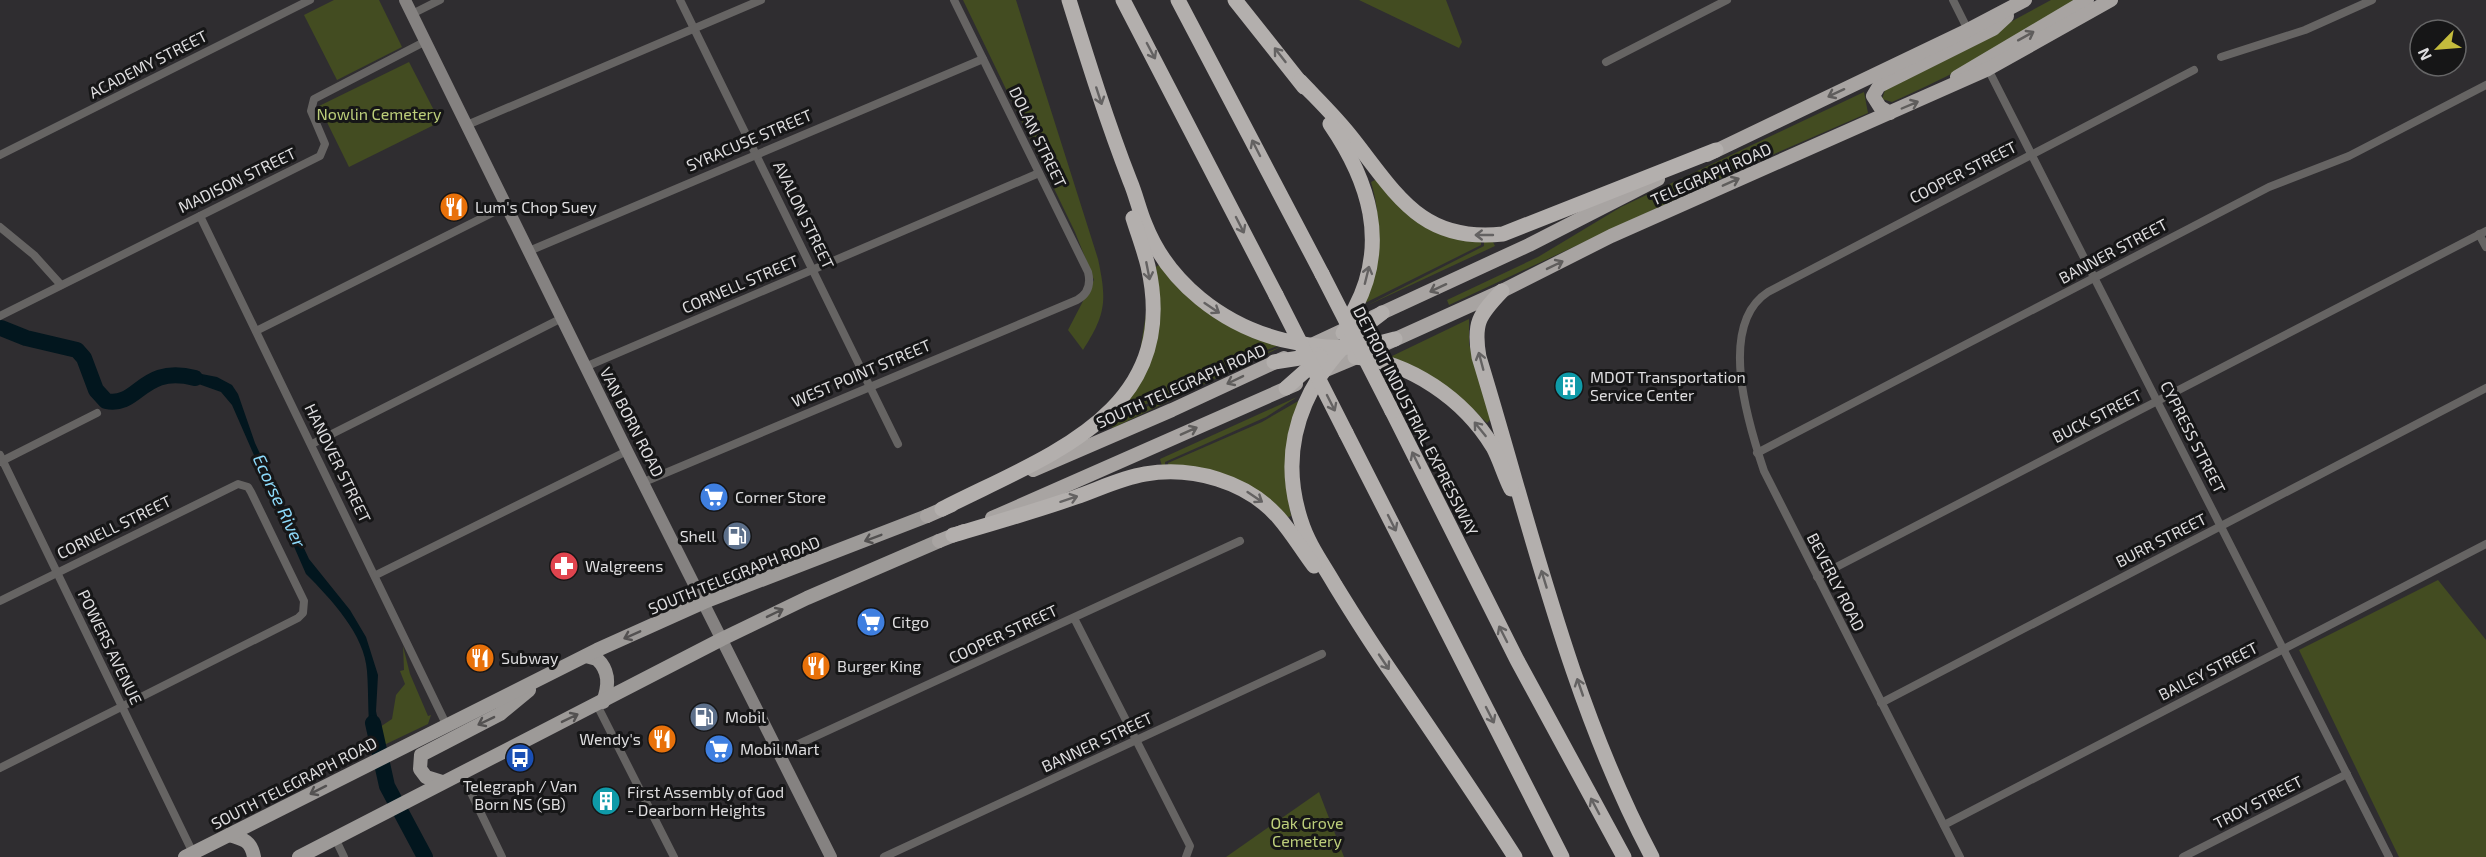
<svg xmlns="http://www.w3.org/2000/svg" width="2486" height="857" viewBox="0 0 2486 857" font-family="'Exo 2',sans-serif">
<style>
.green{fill:#434c21}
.water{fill:#02161e}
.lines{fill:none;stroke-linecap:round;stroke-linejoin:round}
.river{stroke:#02161e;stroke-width:16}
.minor{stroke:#666463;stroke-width:8}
.secondary{stroke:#858281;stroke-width:12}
.primary{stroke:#9d9a98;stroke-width:14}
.trunk{stroke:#a8a4a2;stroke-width:14}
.motorway{stroke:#b3afad;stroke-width:15}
.motorway-bridge{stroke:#b3afad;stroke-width:15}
.oneway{stroke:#5f5d5c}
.oneway2{stroke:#646262}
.oneway3{stroke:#535151}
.labels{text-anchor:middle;stroke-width:6;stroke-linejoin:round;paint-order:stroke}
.street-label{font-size:16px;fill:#dedddf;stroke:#161617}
.park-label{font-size:16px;fill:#bcce7a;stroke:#161617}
.poi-label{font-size:16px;fill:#dedddf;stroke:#161617;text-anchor:start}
.water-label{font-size:18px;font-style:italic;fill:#8ddafb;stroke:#161617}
</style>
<rect width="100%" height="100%" fill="#2f2d30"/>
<g class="green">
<path d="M334,0H379L402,47L337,80L304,15Z"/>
<path d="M963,0H1016L1098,259C1107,301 1106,314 1083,350L1068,330L1094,280L1075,232Z"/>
<path d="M1359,0H1446L1462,42L1459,48Z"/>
<path d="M2051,0H2077C2020,39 1956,74 1892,102L1882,99L1885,90Z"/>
<path d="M409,62L440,122L349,167L319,106Z"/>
<path d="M1864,92L1868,113L1758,161L1449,305L1447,300L1538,257L1621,207Z"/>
<path d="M1377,179L1396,201L1481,240V245L1365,303C1375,256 1385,230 1371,182Z"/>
<path d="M1484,240H1492L1495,246L1366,306L1484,246Z"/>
<path d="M1160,264L1280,345L1237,361L1115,419L1114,417L1134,390L1153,269Z"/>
<path d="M1469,319V344L1492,418L1487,423C1451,386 1435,377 1388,358Z"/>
<path d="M1283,346L1113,428L1109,424L1111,419L1115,422L1238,363Z"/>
<path d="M1297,397L1266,417L1165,462V467L1162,466L1160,459Z"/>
<path d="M1300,400L1288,498L1291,516L1286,518L1270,502L1168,466V463L1262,422Z"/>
<path d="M2438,580L2486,640V857H2399L2299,650Z"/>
<path d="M403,646L410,674L428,716L431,715L428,724L384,745L380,727L392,719L396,695L405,684L400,671L404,670Z"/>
<path d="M1319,792L1344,857H1226Z"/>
</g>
<path class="water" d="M176,369L217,377L232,385L238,394L255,443L309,559L350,610L366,637L378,675L376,711L382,741L372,746C367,720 369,697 367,671C365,635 331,599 306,574L232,405L221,392L176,376Z"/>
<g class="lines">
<g class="river">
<path d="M1,328L26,338L77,350L84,358L96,390L106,401C139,408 141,364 195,378"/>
<path d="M373,723L387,786L425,857"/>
</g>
<g class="minor">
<path d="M680,0L898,444"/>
<path d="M1953,0L1968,30"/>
<path d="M412,14L440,0"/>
<path d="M2221,57L2305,30L2372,0"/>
<path d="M1606,62L1727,0"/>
<path d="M1988,69L2389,857"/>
<path d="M467,125L761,0"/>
<path d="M0,155L310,0"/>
<path d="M200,216L446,724"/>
<path d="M0,227L34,255L61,285"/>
<path d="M2479,234L2486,247"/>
<path d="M529,251L983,59"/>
<path d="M0,316L320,156L325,144L311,111L314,99L426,41"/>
<path d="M256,331L506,206"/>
<path d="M585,367L1039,173"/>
<path d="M312,444L562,318"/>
<path d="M1757,453L2269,187L2349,156L2486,85"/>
<path d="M0,455L193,853"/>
<path d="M0,462L97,413"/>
<path d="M644,482L1077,300C1088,294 1091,284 1088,272L954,0"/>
<path d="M376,575L627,451"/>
<path d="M1817,577L2486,231"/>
<path d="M0,601L238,484L248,487L251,492L304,601L303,613L298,618L0,768"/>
<path d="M1074,618L1190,846L1186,857"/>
<path d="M1881,703L2486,388"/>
<path d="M597,705L674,857"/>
<path d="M779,753L1240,541"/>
<path d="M461,772L502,857"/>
<path d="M1944,825L2486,544"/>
<path d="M335,838L344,857"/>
<path d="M884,857L1322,654"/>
<path d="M1960,857L1764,471C1748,423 1717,325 1768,292L2194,70"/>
<path d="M2183,857L2347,774"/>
</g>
<path class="secondary" d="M405,0L627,451L831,857"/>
<g class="primary">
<path d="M586,656L597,659C610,671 609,686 603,702"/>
<path d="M442,782L426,777L420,769L421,755L500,714L529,690"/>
<path d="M229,835C244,839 251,841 254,857"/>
<path d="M185,857L597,650L704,602L927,516"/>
<path d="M299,857L722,639L807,598L939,541"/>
</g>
<g class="trunk">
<path d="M1957,77L2087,0"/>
<path d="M1890,113L1880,107L1873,96L1879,86L1993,29L2007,16"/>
<path d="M1707,155L1968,30L2025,0"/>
<path d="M1373,317L1529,245L1658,179"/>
<path d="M1387,343L1502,291L1611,236L1988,69L2111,0"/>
<path d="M1307,347L1352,326"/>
<path d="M1321,372L1364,354"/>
<path d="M1033,470L1172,410L1284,358"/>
<path d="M927,516L952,505"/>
<path d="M992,518L1296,384"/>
<path d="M939,541L964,531"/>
</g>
<g class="motorway">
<path d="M1069,0C1088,61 1107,122 1130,181C1136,195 1139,210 1145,224C1168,283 1223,325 1283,340C1323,349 1355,351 1395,339"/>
<path d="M1123,0L1276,295"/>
<path d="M1178,0L1322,274"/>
<path d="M1235,0L1304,87"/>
<path d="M1300,81C1318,100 1337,118 1353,139C1397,195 1422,243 1503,234L1716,150"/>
<path d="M1330,124C1369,181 1389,243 1355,308C1350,316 1349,326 1343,333"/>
<path d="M1502,291C1479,315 1473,323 1479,357C1530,523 1570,703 1652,857"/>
<path d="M1382,313C1313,363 1273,436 1301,521C1308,544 1323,564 1335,585C1354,616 1373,646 1394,676C1435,736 1476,796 1515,857"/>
<path d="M1355,357C1410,362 1464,399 1493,447C1500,460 1504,475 1511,489"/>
<path d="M1274,362L1319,355"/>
<path d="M1286,388L1321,357"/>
<path d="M1392,411L1517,660L1624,857"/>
<path d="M1346,433L1562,857"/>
<path d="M942,509C1045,456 1182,414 1148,266C1144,250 1138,234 1133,218"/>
<path d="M953,535C994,523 1036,511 1076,497C1099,489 1121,478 1145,474C1192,466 1247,481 1279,518C1292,533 1302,550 1314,566"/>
</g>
<g class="motorway-bridge">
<path d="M1322,274L1392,411"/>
<path d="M1276,295L1346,433"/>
</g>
</g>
<defs><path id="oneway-shaft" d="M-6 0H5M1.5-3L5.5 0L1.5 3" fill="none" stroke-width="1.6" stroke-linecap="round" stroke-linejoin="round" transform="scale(1.5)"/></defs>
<g class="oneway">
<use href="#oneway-shaft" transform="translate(2026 36) rotate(-29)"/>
<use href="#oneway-shaft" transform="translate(1836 93) rotate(155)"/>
<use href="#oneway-shaft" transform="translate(1910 105) rotate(-23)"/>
<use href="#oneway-shaft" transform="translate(1731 182) rotate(-24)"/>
<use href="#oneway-shaft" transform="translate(1555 265) rotate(-26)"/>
<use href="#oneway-shaft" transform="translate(1438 288) rotate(155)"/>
<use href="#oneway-shaft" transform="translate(1235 380) rotate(154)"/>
<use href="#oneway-shaft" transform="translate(1189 431) rotate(-24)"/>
</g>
<g class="oneway2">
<use href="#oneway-shaft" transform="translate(1151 51) rotate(62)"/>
<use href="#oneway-shaft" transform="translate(1280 55) rotate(-128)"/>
<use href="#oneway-shaft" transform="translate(1099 96) rotate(72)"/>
<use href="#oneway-shaft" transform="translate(1256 148) rotate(-117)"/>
<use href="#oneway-shaft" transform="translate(1240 225) rotate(63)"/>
<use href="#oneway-shaft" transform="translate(1484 235) rotate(180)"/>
<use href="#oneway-shaft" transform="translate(1148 271) rotate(79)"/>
<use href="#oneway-shaft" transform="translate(1367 275) rotate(-76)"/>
<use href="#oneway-shaft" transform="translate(1212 308) rotate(34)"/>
<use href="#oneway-shaft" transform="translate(1481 361) rotate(-105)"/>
<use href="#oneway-shaft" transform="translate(1331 403) rotate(63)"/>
<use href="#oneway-shaft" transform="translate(1480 429) rotate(-129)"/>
<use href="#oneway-shaft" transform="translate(1416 460) rotate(-116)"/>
<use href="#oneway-shaft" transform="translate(1255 497) rotate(34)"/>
<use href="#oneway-shaft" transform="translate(1069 499) rotate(-18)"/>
<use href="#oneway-shaft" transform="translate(1392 523) rotate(63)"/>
<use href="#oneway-shaft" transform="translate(1544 579) rotate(-107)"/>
<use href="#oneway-shaft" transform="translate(1503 634) rotate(-117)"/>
<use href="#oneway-shaft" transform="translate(1384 662) rotate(56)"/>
<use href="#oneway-shaft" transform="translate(1580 687) rotate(-109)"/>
<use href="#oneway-shaft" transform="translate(1490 715) rotate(63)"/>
<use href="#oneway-shaft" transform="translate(1595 806) rotate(-118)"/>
</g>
<g class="oneway3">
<use href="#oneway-shaft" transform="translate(873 538) rotate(159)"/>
<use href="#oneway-shaft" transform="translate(775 613) rotate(-26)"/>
<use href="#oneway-shaft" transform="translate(632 635) rotate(156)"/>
<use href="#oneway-shaft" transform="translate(570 718) rotate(-26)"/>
<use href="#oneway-shaft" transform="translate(486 721) rotate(154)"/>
<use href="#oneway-shaft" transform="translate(318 790) rotate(153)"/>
</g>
<defs>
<g id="restaurant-disc" transform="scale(1.5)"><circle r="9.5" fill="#e8710a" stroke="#161617"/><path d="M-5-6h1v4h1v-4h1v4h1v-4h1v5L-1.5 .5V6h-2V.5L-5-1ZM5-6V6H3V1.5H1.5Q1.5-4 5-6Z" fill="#fff"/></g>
<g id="building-disc" transform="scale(1.5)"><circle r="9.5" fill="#0f9aa8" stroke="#161617"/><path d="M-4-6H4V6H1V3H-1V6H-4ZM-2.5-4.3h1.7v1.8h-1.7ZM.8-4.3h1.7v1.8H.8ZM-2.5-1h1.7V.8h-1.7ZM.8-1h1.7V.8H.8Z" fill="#fff"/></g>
<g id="supermarket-disc" transform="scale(1.5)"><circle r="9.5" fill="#3f7fe0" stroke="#161617"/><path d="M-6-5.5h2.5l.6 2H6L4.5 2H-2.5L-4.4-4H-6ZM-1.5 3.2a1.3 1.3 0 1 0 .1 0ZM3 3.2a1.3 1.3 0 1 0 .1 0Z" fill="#fff"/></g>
<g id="fuel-disc" transform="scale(1.5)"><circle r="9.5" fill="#5c6f8a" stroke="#161617"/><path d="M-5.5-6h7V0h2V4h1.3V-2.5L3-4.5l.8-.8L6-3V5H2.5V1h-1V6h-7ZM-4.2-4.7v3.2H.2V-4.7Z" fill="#fff"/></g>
<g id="pharmacy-disc" transform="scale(1.5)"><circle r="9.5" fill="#e0444e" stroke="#161617"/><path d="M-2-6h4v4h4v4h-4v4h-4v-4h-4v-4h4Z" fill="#fff"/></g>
<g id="bus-disc" transform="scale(1.5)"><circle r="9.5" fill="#1a4fb4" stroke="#161617"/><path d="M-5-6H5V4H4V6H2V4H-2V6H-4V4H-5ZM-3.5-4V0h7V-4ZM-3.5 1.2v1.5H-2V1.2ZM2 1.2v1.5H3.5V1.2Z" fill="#fff"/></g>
</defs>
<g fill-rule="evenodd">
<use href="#restaurant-disc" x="454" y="207"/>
<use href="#building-disc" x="1569" y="386"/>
<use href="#supermarket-disc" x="714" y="497"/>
<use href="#fuel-disc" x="737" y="536"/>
<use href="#pharmacy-disc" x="564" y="566"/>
<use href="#supermarket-disc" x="871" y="622"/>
<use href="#restaurant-disc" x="480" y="658"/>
<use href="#restaurant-disc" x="816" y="666"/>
<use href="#fuel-disc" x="704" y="717"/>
<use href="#restaurant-disc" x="662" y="739"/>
<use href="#supermarket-disc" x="719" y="749"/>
<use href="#bus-disc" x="520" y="758"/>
<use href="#building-disc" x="606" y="801"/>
</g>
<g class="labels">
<g class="street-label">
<text transform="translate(148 64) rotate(-27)" y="6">ACADEMY STREET</text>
<text transform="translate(1038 137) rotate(64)" y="6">DOLAN STREET</text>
<text transform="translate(749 140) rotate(-23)" y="6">SYRACUSE STREET</text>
<text transform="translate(1963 172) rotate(-27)" y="6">COOPER STREET</text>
<text transform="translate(1711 174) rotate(-24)" y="6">TELEGRAPH ROAD</text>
<text transform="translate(237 180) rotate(-26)" y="6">MADISON STREET</text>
<text transform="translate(804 215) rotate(64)" y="6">AVALON STREET</text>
<text transform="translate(2113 251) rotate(-28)" y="6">BANNER STREET</text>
<text transform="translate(740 284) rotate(-23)" y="6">CORNELL STREET</text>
<text transform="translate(861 373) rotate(-23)" y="6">WEST POINT STREET</text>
<text transform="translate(1181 386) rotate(-24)" y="6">SOUTH TELEGRAPH ROAD</text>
<text transform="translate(2097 416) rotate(-27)" y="6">BUCK STREET</text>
<text transform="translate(1416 421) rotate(63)" y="6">DETROIT INDUSTRIAL EXPRESSWAY</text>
<text transform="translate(632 422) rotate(63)" y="6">VAN BORN ROAD</text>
<text transform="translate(2193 437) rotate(63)" y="6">CYPRESS STREET</text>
<text transform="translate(338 463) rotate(64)" y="6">HANOVER STREET</text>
<text transform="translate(114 527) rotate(-26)" y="6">CORNELL STREET</text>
<text transform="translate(2161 540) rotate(-27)" y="6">BURR STREET</text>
<text transform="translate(734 575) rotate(-22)" y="6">SOUTH TELEGRAPH ROAD</text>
<text transform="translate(1836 582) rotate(63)" y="6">BEVERLY ROAD</text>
<text transform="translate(1003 634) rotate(-25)" y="6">COOPER STREET</text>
<text transform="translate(110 647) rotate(64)" y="6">POWERS AVENUE</text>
<text transform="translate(2208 671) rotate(-27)" y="6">BAILEY STREET</text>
<text transform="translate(1097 742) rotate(-25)" y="6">BANNER STREET</text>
<text transform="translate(294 783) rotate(-27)" y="6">SOUTH TELEGRAPH ROAD</text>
<text transform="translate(2258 802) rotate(-27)" y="6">TROY STREET</text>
</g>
<g class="park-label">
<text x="379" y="120">Nowlin Cemetery</text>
<text x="1307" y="829">Oak Grove<tspan x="1307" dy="18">Cemetery</tspan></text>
</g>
<g class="poi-label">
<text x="475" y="213">Lum's Chop Suey</text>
<text x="1590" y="383">MDOT Transportation<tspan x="1590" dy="18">Service Center</tspan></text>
<text x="735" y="503">Corner Store</text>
<text x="716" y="542" text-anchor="end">Shell</text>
<text x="585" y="572">Walgreens</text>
<text x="892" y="628">Citgo</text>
<text x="501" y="664">Subway</text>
<text x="837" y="672">Burger King</text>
<text x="725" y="723">Mobil</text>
<text x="641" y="745" text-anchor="end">Wendy's</text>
<text x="740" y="755">Mobil Mart</text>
<text x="520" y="792" text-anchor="middle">Telegraph / Van<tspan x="520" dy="18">Born NS (SB)</tspan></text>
<text x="627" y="798">First Assembly of God<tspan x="627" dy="18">- Dearborn Heights</tspan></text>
</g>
<g class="water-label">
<text transform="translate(279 501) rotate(65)" y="6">Ecorse River</text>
</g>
</g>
<g transform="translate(2438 48) rotate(245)"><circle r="28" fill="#161617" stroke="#666667" stroke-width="1.5"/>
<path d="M0-4.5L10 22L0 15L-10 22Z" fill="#c4bc3d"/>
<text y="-9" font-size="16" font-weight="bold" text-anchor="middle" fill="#dedddf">N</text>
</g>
</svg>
